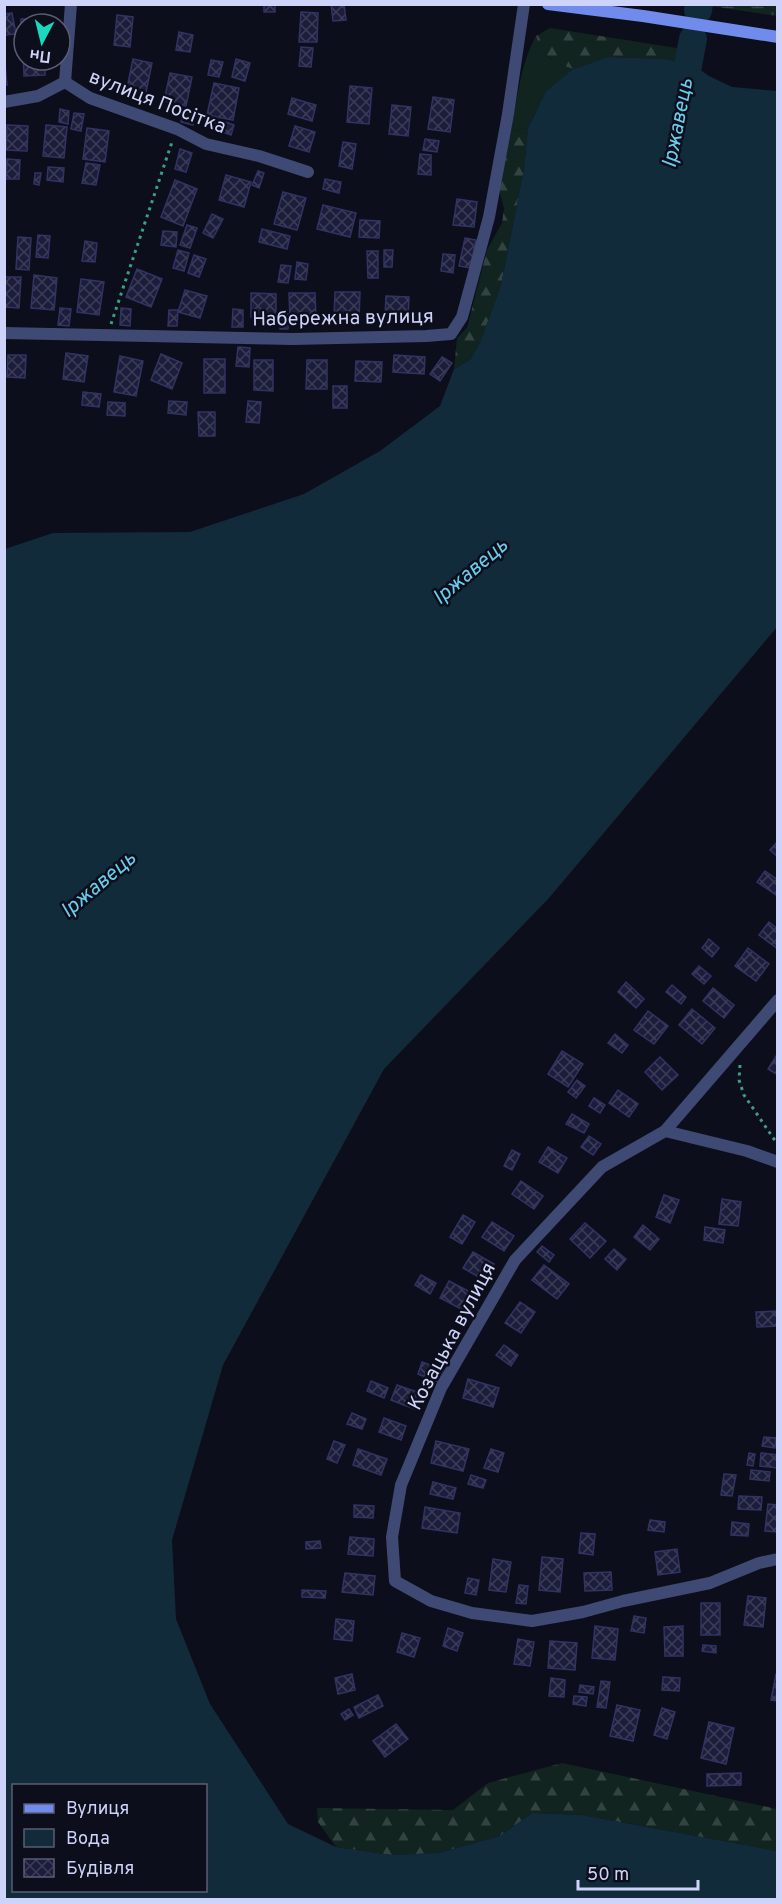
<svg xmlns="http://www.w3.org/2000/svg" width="782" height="1904" viewBox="0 0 782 1904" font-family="Overpass,sans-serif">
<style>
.grass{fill:#11241f}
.forest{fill:url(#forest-firs)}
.wetland{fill:url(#wetland-marsh)}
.water{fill:#122b3b;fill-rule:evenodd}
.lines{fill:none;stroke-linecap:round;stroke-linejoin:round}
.river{stroke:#122b3b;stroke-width:28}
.building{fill:url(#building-cross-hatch);stroke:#313363;stroke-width:1.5}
.path{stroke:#3b9f82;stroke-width:3;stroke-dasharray:3 4.5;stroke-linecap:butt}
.street{stroke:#3e4974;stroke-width:12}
.secondary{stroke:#718bed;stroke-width:12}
.labels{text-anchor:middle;stroke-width:5;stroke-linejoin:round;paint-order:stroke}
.street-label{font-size:20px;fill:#ced3f9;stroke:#0d0e1b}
.water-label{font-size:21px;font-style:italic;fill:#69ceec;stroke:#0d0e1b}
</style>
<defs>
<pattern id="forest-firs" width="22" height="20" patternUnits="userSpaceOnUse" patternTransform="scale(1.5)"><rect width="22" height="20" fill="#11241f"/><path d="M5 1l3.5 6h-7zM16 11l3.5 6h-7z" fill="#324340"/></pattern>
<pattern id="wetland-marsh" width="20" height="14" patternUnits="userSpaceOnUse" patternTransform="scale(1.5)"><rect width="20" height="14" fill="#11241f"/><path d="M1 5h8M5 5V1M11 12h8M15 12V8" fill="none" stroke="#324340"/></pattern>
<pattern id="building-cross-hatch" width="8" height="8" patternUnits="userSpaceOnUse" patternTransform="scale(1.5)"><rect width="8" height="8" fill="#1c1d3a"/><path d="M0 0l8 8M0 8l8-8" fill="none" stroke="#3c3d57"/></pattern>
</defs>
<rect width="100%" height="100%" fill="#0d0e1b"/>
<path class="grass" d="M536,36C544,58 552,62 573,69L546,91L528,128L510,131C518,99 520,64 536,36Z"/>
<g class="forest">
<path d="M550,28L683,49L685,55L681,62L664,59L608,57L573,69L556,63L541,51L536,36Z"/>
<path d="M528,128L524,169L501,285L480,343L470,360L454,369L457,338L467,328L487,250L502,223L504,208L499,190L510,131Z"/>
<path d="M562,1763L777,1809V1851L582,1815L532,1813L500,1836L439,1853L392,1855L336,1847L318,1822L317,1808L453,1810L488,1783Z"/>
</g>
<path class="wetland" d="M704,5H777V16Z"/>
<path class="water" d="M608,57L664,59L692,64L709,76L732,87L777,91V627L549,898L384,1069L223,1365L172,1540L176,1619L210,1704L288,1824L336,1847L392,1855L439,1853L500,1836L532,1813L582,1815L777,1851V1899H5V549L53,533L190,532L304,494L380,451L440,406L454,369L470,360L480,343L501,285L524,169L528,128L546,91L573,69ZM14,1786H206V1890H14Z"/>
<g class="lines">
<g class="river">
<path d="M698,10L699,4"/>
<path d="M681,102L693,39"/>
</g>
</g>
<g class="building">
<rect x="264" y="4" width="11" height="8"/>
<path d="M331,4H344L346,20L333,21Z"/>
<path d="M301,12L318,13L317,42H299Z"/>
<path d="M12,13L16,34L4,35V14Z"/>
<path d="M117,15L133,17L130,47L114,45Z"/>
<path d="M21,19L46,20V24H24V35H21Z"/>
<path d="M179,32L193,35L190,52L176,50Z"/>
<path d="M301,47L313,48L311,67L299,66Z"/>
<path d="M23,48L24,60H45V75L24,76Z"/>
<path d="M4,54L7,85H4Z"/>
<path d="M133,59L152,63L145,97L126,93Z"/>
<path d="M236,59L250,63L245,81L232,77Z"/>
<path d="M211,60L223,62L219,77L208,75Z"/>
<path d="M170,73L192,77L186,106L164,101Z"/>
<path d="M214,83L239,88L233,120L207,115Z"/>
<path d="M350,86L372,88L369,124L347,122Z"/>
<path d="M433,97L454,100L450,132L428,129Z"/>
<path d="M292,98L316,105L312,121L288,114Z"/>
<path d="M392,105L411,107L408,136L389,134Z"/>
<path d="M60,109L69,111L68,124L59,122Z"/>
<path d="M183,112L195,115L193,125L181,122Z"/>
<path d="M74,113L84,114L81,131L71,129Z"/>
<path d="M217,119L234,125L231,135L214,129Z"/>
<path d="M7,125L28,126L27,151L6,150Z"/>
<path d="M46,125L67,127L64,158L43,156Z"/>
<path d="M295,126L315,132L309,152L289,146Z"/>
<path d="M87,128L109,131L105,162L83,159Z"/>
<path d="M425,139L439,141L437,152L423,150Z"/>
<path d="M343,142L356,144L352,169L339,166Z"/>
<path d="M180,149L192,153L186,172L175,169Z"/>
<path d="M420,154L431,155V175L418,174Z"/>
<path d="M7,159L20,160L19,179H6Z"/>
<path d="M86,163L100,165L96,185L82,183Z"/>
<path d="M48,167L64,168L63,182L47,180Z"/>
<path d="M258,171L264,173L259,188L252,185Z"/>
<path d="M35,173H41L39,185L34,184Z"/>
<path d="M226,175L251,182L244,207L219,200Z"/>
<path d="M325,179L341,182L339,193L323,189Z"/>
<path d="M175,180L197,189L183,226L161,217Z"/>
<path d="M283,192L306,198L297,230L274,224Z"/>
<path d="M457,199L477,202L474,227L453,225Z"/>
<path d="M323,205L356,213L350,237L317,229Z"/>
<path d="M212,214L223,219L213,238L203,233Z"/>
<path d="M360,220L380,221L379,238L359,237Z"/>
<path d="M187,225L197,228L190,248L180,245Z"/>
<path d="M262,229L290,236L287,249L259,242Z"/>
<path d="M163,231L177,232L176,247L161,245Z"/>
<path d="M38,235L50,236L48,258L36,257Z"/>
<path d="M18,237L31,238L29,270L16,269Z"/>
<path d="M465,238L476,240L470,268L459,266Z"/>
<path d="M85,241L97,243L95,262L82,261Z"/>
<path d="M178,250L189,253L184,271L173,268Z"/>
<path d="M384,250H393L392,267H384Z"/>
<path d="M367,251H378V278H368Z"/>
<path d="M443,254L455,255L453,273L441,271Z"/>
<path d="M194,255L206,259L199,277L188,273Z"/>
<path d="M297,262L308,264L306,280L295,279Z"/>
<path d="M281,265L291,266L288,283L278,282Z"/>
<path d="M137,269L162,279L151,307L126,297Z"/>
<path d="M34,275L57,278L54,310L31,308Z"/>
<path d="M4,277H21L19,308L4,307Z"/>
<path d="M81,279L104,282L99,315L77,312Z"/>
<path d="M185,290L207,296L200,318L178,312Z"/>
<path d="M335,292H360L359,319L334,318Z"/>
<path d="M251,293L276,294V318L251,317Z"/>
<path d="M289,293H315L316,318H290Z"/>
<path d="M386,296L409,297L408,318L385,317Z"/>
<path d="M60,308L71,309L69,326L58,325Z"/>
<path d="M121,308L131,309L130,326L120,325Z"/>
<path d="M233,309L243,310V327H232Z"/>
<path d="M169,310H178L177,326H168Z"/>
<path d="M281,314H289L288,329H280Z"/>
<path d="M238,347L250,348L249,367L236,366Z"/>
<path d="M66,353L88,356L84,382L63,379Z"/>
<path d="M161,354L182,363L172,389L151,380Z"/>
<path d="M8,355H26L25,378L7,377Z"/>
<path d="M394,355L425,357L424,374L393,372Z"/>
<path d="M120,356L143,361L136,396L114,392Z"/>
<path d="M442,357L452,363L440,381L430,374Z"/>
<rect x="204" y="359" width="21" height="34"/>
<path d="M254,360H273V391L254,390Z"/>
<path d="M307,360H327V389H306Z"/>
<path d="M356,361L382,362L381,382L355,381Z"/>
<rect x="333" y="386" width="14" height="22"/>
<path d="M83,392L101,394L99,407L82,405Z"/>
<path d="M169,401L187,402L186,415L168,413Z"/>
<path d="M248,401L261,402L259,423L246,422Z"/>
<path d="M108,402L125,403V416L107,415Z"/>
<path d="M198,412H215V436H199Z"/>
<path d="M777,842H778V857L770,850Z"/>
<path d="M765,871L778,880V892L776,895L757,882Z"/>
<path d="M769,922L778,929V949L759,935Z"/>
<path d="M709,939L719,948L712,957L702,948Z"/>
<path d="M748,948L769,964L756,981L735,966Z"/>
<path d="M699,966L711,976L704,984L692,974Z"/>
<path d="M626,982L644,999L636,1008L618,992Z"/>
<path d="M672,985L686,997L681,1004L666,992Z"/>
<path d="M713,988L734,1005L724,1018L703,1001Z"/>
<path d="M692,1009L715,1028L702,1044L679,1025Z"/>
<path d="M648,1011L668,1026L654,1044L634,1030Z"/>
<path d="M615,1034L628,1045L622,1053L608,1043Z"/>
<path d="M562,1051L583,1064L568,1087L548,1074Z"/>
<path d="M778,1053V1075L768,1069Z"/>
<path d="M660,1057L678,1075L662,1090L645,1072Z"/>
<path d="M577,1080L585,1086L576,1098L568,1092Z"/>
<path d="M618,1090L638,1104L629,1117L609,1103Z"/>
<path d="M594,1098L605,1105L600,1113L589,1106Z"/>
<path d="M572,1114L589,1124L584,1133L566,1124Z"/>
<path d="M589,1136L601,1144L593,1155L581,1147Z"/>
<path d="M548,1147L567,1158L558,1173L539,1162Z"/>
<path d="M512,1150L520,1154L512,1170L504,1166Z"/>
<path d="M521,1181L543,1196L534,1209L512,1194Z"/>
<path d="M664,1195L679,1200L670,1223L656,1217Z"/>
<path d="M722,1199L741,1202L738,1226L719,1224Z"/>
<path d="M463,1215L475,1222L462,1244L450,1237Z"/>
<path d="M492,1222L514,1236L504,1251L482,1237Z"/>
<path d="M585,1223L606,1241L590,1258L570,1239Z"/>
<path d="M643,1225L659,1239L650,1250L634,1237Z"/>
<path d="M705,1227L725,1230L723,1243L704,1240Z"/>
<path d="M542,1246L554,1255L549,1262L537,1252Z"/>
<path d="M614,1249L626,1259L617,1270L605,1259Z"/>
<path d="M473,1252L494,1264L484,1280L463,1268Z"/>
<path d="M544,1265L569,1284L557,1299L532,1280Z"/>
<path d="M421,1275L436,1283L430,1294L415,1285Z"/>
<path d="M449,1281L474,1294L465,1311L440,1298Z"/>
<path d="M520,1302L535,1312L521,1333L505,1323Z"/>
<path d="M778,1311V1326L757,1327L756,1312Z"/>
<path d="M504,1345L518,1355L511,1366L496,1355Z"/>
<path d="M422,1362L443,1370L438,1382L418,1374Z"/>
<path d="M468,1379L499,1388L493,1407L463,1398Z"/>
<path d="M371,1381L388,1388L384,1398L367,1391Z"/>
<path d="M397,1385L423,1394L417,1410L391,1400Z"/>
<path d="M352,1413L366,1419L362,1429L347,1424Z"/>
<path d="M384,1418L406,1426L401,1440L379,1432Z"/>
<path d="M764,1437L776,1438L775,1448L762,1446Z"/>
<path d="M334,1441L345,1445L337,1463L327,1459Z"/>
<path d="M436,1441L469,1449L463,1471L431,1463Z"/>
<path d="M358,1449L387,1459L381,1475L353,1465Z"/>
<path d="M491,1449L504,1453L498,1472L484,1468Z"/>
<path d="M749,1453L755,1454L753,1466L747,1465Z"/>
<path d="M761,1453L778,1455V1468L760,1466Z"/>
<path d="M751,1470L770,1472L769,1481L750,1479Z"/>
<path d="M724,1474L736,1475L732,1496L721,1495Z"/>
<path d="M471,1475L486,1480L483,1488L468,1484Z"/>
<path d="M433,1482L456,1488L453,1499L430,1494Z"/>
<path d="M739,1496L762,1497L761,1510L738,1509Z"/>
<path d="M768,1504L778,1505V1532L765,1531Z"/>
<path d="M354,1505L374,1506L373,1518L354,1517Z"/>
<path d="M425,1507L460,1513L457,1533L422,1528Z"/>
<path d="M650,1520L665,1522L664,1532L648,1530Z"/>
<path d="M732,1522L749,1524L748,1536L731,1535Z"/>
<path d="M581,1533L595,1534L593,1555L579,1553Z"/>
<path d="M350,1537L374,1539L373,1556L348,1554Z"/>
<path d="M320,1541L321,1548L306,1549V1542Z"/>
<path d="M677,1549L680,1572L658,1575L655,1552Z"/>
<path d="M542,1557L563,1559L560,1592L539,1590Z"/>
<path d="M493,1559L511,1562L506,1592L489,1590Z"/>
<path d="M611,1572L612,1590L585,1591L584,1573Z"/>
<path d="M345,1573L375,1576L373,1595L342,1592Z"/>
<path d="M468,1578L479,1580L476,1595L465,1593Z"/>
<path d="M519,1585L528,1586L526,1604L516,1603Z"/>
<path d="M302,1590L326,1591L325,1598L302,1597Z"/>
<path d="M748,1596L766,1598L763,1627L744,1625Z"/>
<rect x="701" y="1603" width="19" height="32"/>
<path d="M634,1616L646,1618L644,1633L631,1631Z"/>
<path d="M336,1619L354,1621L352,1641L334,1639Z"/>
<path d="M595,1626L618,1629L615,1660L592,1658Z"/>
<path d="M683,1626V1656H665L664,1627Z"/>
<path d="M448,1628L463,1633L457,1651L443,1646Z"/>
<path d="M402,1633L420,1638L414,1657L397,1652Z"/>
<path d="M518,1639L534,1642L530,1666L514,1664Z"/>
<path d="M550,1641L577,1643L575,1670L548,1668Z"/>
<path d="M703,1645L716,1646V1653L702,1651Z"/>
<path d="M352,1674L355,1690L338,1694L335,1678Z"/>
<path d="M776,1674H778V1701L771,1700Z"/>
<path d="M663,1677L680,1678L679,1691L662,1690Z"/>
<path d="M551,1678L565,1680L564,1697L549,1696Z"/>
<path d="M601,1681L610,1682L606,1708L597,1707Z"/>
<path d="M580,1685L594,1687L593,1694L579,1692Z"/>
<path d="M378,1695L383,1706L359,1718L354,1707Z"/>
<path d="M574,1696L587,1697L586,1706L573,1704Z"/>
<path d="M617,1705L640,1710L633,1741L610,1736Z"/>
<path d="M662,1708L675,1712L667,1739L654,1735Z"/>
<path d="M349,1709L353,1715L345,1720L341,1714Z"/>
<path d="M709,1722L734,1728L726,1764L701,1758Z"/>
<path d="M396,1724L408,1739L385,1757L373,1741Z"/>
<path d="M741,1773V1785L707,1786V1774Z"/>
</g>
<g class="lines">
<g class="path">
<path d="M111,324L172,142"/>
<path d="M740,1065L739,1080L744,1095L778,1145"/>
</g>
<g class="street">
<path d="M65,82L90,98L177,129L206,144L259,156L308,172"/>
<path d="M65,82L71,4"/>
<path d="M4,102L38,96L65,82"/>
<path d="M4,333L293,339L426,336L451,334L462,317L489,217L508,114L524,4"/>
<path d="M778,1000L665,1131L602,1167L515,1260L441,1388L401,1485L392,1537L395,1581L431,1601L472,1613L532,1621L583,1612L623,1601L710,1583L759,1563L778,1559"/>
<path d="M665,1131L747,1151L778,1162"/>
</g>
<path class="secondary" d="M548,4L643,16L778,37"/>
</g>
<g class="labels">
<g class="street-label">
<text transform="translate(158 101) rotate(21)" y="7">вулиця Посітка</text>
<text transform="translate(343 317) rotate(-1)" y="7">Набережна вулиця</text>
<text transform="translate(451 1336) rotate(-62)" y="7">Козацька вулиця</text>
</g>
<g class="water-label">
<text transform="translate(677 123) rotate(-79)" y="7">Іржавець</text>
<text transform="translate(470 571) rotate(-40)" y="7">Іржавець</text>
<text transform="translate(98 884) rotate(-40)" y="7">Іржавець</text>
</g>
</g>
<rect width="782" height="1904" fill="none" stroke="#ced3f9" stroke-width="12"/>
<rect x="12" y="1784" width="195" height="108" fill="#0d0e1b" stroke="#5a5d74" stroke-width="1.5"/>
<rect x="24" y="1804" width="30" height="9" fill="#718bed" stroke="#5a5d74" stroke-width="1.5"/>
<text x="66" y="1814" font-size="18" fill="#ced3f9">Вулиця</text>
<rect x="24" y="1829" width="30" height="18" fill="#122b3b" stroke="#5a5d74" stroke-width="1.5"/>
<text x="66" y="1844" font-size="18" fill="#ced3f9">Вода</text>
<rect x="24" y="1859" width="30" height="18" fill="url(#building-cross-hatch)" stroke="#5a5d74" stroke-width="1.5"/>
<text x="66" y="1874" font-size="18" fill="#ced3f9">Будівля</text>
<g transform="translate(42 42) rotate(187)"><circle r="28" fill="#0d0e1b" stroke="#5a5d74" stroke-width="1.5"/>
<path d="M0-4.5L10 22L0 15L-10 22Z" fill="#1cd7bd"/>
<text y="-9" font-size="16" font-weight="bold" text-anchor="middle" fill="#ced3f9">Пн</text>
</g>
<path d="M578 1880v9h120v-9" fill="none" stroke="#ced3f9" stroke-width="3"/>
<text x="587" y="1880" font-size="18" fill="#ced3f9" stroke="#0d0e1b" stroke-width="4.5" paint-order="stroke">50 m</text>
</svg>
